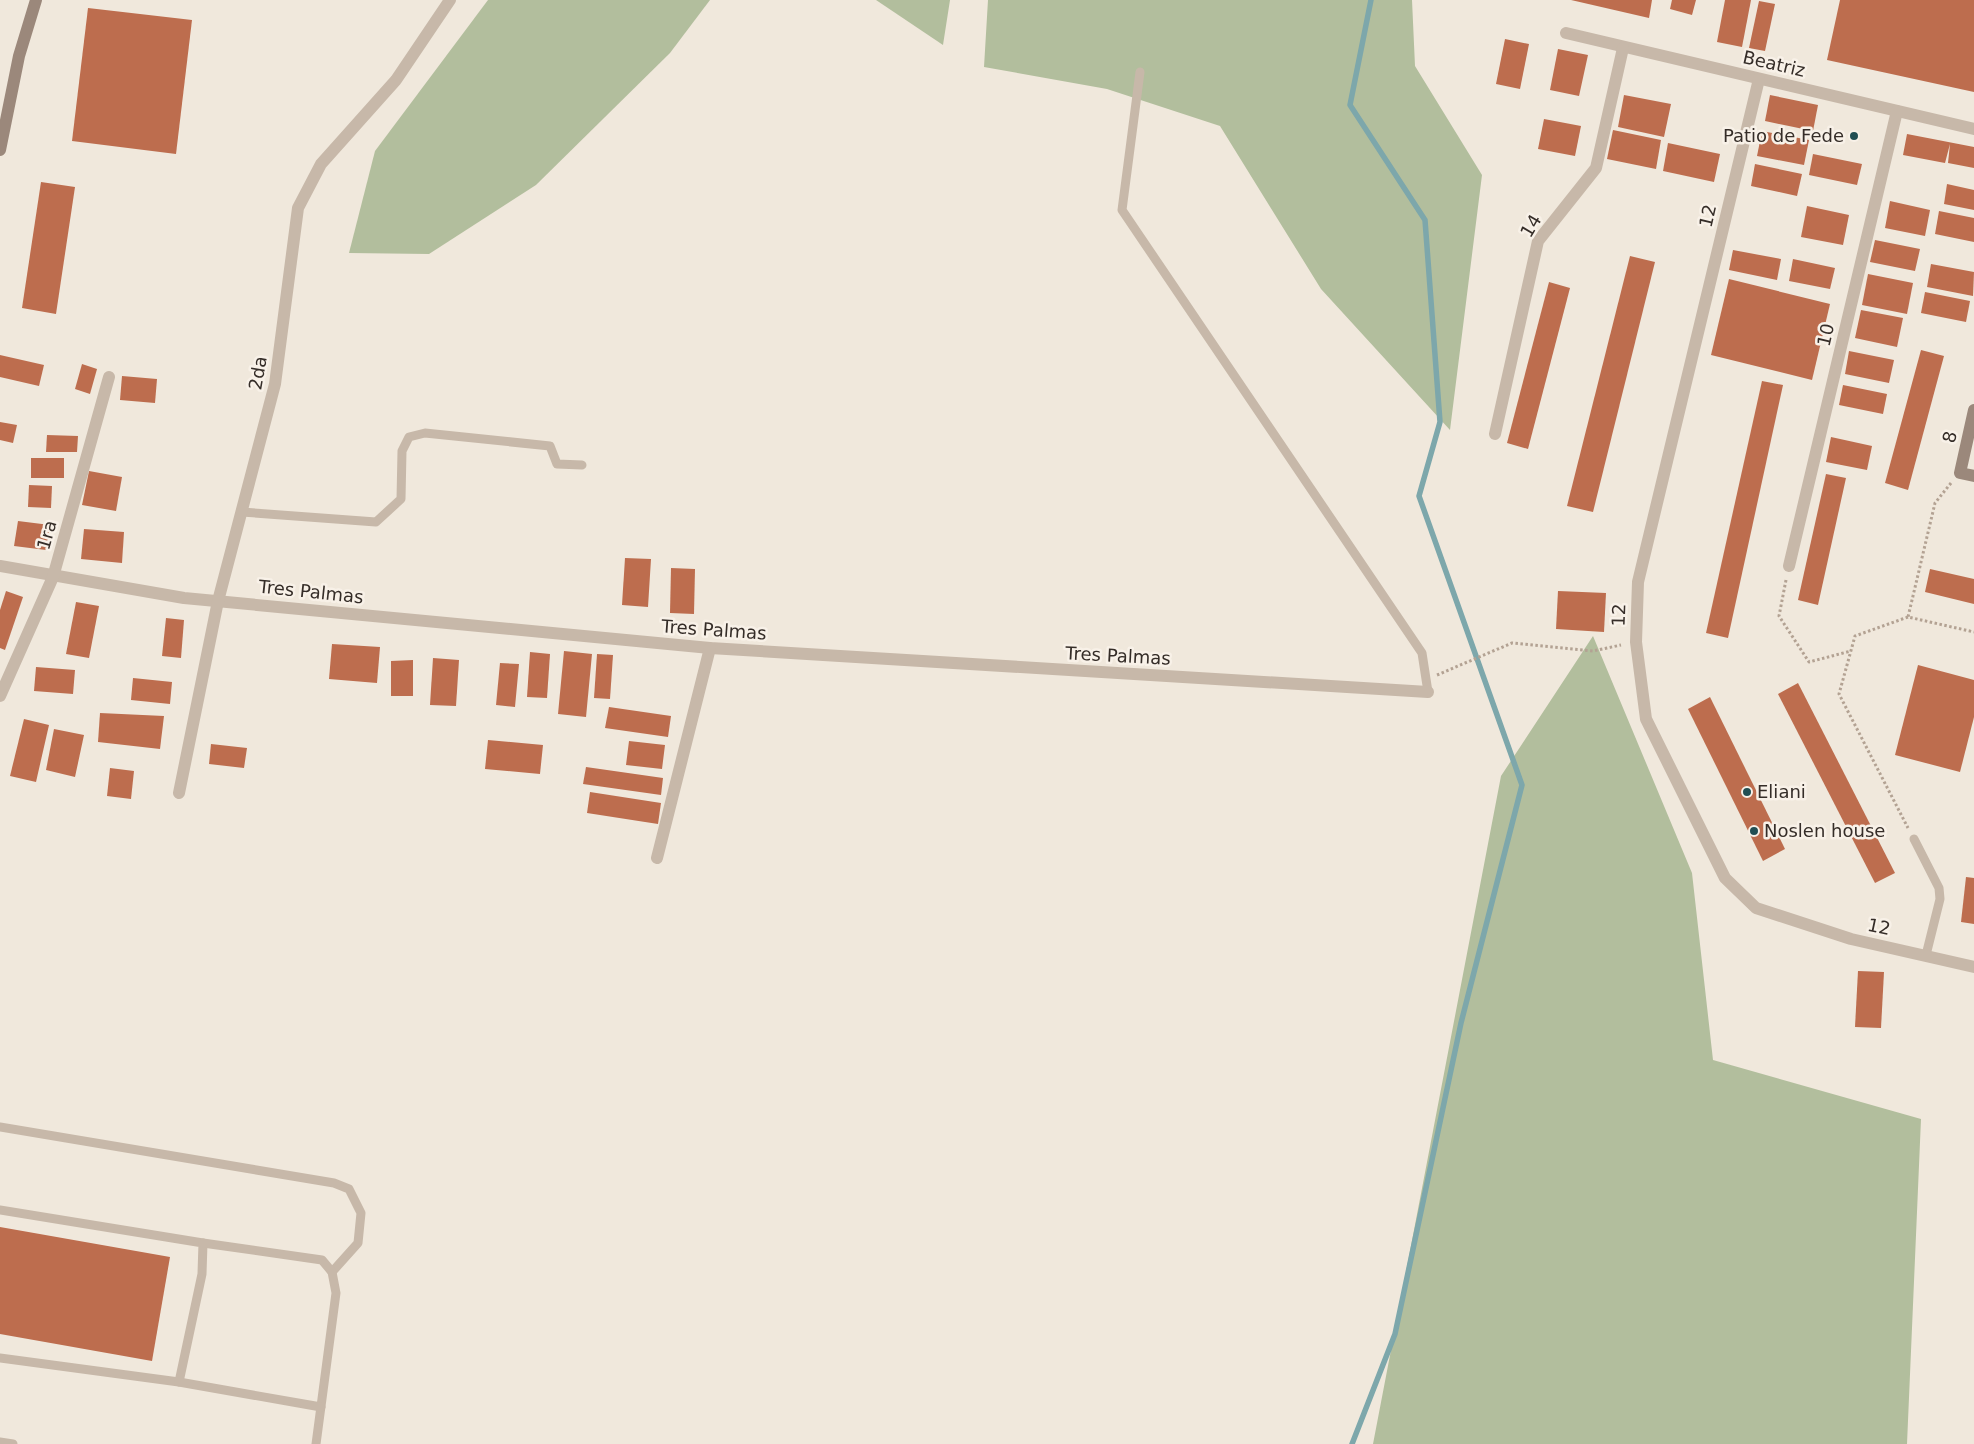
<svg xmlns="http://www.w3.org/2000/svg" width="1974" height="1444" viewBox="0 0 1974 1444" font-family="'DejaVu Sans',sans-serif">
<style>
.green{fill:#b2be9d}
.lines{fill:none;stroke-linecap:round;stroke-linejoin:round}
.stream{stroke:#7da7ab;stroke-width:5.5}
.building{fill:#bd6d4e}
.path{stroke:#b3a293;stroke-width:3;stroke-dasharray:2.5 2.5;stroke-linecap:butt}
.lane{stroke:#c7b8a9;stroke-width:9}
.street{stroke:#c7b8a9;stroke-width:12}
.secondary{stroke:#9b887b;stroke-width:12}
.poi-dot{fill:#214e53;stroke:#f8f1e8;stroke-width:2}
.labels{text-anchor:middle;stroke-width:5;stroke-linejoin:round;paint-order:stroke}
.street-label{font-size:18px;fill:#352d28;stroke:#f8f1e8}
.poi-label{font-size:18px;fill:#352d28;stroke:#f8f1e8;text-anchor:start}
</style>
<rect width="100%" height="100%" fill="#f0e8dc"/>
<g class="green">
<path d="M488,0H710L670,53L536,185L429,254L349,253L375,151Z"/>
<path d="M876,0H950L943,45Z"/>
<path d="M988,0H1412L1415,66L1482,175L1450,430L1321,289L1220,126L1107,89L984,67Z"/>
<path d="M1593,636L1692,873L1713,1060L1921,1119L1907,1444H1373L1501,776Z"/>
</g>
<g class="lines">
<path class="stream" d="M1352,1444L1395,1334L1461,1023L1522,785L1419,496L1440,422L1425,220L1350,105L1371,0"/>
</g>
<g class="building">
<path d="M1571,0H1652L1649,18Z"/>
<path d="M1672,0H1696L1692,15L1670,9Z"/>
<path d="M1725,0H1751L1742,47L1717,42Z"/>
<path d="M1840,0H1974V92L1827,60Z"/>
<path d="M1759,1L1775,4L1765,51L1749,48Z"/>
<path d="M88,8L192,20L176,154L72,141Z"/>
<path d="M1505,39L1529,44L1520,89L1496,84Z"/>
<path d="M1558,49L1588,55L1579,96L1550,90Z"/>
<path d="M1624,95L1671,104L1664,137L1618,127Z"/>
<path d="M1770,95L1818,105L1813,131L1765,121Z"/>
<path d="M1544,119L1581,126L1575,156L1538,149Z"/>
<path d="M1613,130L1661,140L1656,169L1607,159Z"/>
<path d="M1762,131L1809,140L1804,165L1757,156Z"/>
<path d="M1907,134L1974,147V168L1948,163L1950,144L1945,163L1903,155Z"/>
<path d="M1668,143L1720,154L1714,182L1663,171Z"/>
<path d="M1813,154L1862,164L1857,185L1809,175Z"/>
<path d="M1755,164L1802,174L1797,196L1751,186Z"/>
<path d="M41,182L75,187L56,314L22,308Z"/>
<path d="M1947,184L1974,190V210L1944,204Z"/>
<path d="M1890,201L1930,210L1925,236L1885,228Z"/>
<path d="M1807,206L1849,215L1843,245L1801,237Z"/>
<path d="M1939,211L1974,218V242L1935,234Z"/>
<path d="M1875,240L1920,249L1915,271L1870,262Z"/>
<path d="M1733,250L1781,259L1777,280L1729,270Z"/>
<path d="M1630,256L1655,262L1593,512L1567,506Z"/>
<path d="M1793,259L1835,268L1830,289L1789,281Z"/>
<path d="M1931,264L1974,272L1973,296L1927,287Z"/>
<path d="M1868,274L1913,283L1907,314L1862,305Z"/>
<path d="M1729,279L1830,304L1812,380L1711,355Z"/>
<path d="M1549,282L1570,288L1528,449L1507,443Z"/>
<path d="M1925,292L1970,301L1966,322L1921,313Z"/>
<path d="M1861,310L1903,318L1897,347L1855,338Z"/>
<path d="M1921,350L1944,356L1908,490L1885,483Z"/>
<path d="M1849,351L1894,360L1889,383L1845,374Z"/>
<path d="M0,355L44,365L39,386L0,377Z"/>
<path d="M82,364L97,369L90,394L75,389Z"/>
<path d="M122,376L157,379L155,403L120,400Z"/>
<path d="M1762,381L1783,385L1728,638L1706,633Z"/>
<path d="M1843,385L1887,394L1883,414L1839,405Z"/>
<path d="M0,422L17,425L13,443L0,440Z"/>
<path d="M47,435L78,436L77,452H46Z"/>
<path d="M1831,437L1872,446L1867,470L1826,462Z"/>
<rect x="31" y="458" width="33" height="20"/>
<path d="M89,471L122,477L116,511L82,505Z"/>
<path d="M1826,474L1846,478L1818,605L1798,600Z"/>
<path d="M29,485L52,486L51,508L28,507Z"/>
<path d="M18,521L50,525L46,550L14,546Z"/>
<path d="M84,529L124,532L122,563L81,559Z"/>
<path d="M625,558L651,559L648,607L622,605Z"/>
<path d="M671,568L695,569L694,614L670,613Z"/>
<path d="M1930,569L1974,579V604L1925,592Z"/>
<path d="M6,591L23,597L5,650L0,648V610Z"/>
<path d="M1558,591L1606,593L1604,632L1556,629Z"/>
<path d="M76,602L99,606L89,658L66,654Z"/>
<path d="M166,618L184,620L181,658L162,656Z"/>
<path d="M332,644L380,647L377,683L329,679Z"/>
<path d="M564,651L592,654L586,717L558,714Z"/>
<path d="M530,652L550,654L547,698L527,697Z"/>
<path d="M597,654L613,655L610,699L594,698Z"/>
<path d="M433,658L459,660L456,706L430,705Z"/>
<path d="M413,660V696H391V661Z"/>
<path d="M500,663L519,664L515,707L496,705Z"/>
<path d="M1918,665L1974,680V717L1960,772L1895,755Z"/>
<path d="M36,667L75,670L73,694L34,691Z"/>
<path d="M133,678L172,682L170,704L131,700Z"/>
<path d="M1798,683L1895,873L1875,883L1778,694Z"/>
<path d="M1710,697L1785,849L1763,861L1688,709Z"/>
<path d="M609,707L671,716L668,737L605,728Z"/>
<path d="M100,713L164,716L160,749L98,742Z"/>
<path d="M24,719L49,725L36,782L10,776Z"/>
<path d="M54,729L84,735L75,777L46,770Z"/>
<path d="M488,740L543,745L540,774L485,769Z"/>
<path d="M629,741L665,745L662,769L626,765Z"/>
<path d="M211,744L247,748L244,768L209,764Z"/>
<path d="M586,767L663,778L661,795L583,784Z"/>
<path d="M110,768L134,771L131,799L107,796Z"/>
<path d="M590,792L661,803L658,824L587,813Z"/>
<path d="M1966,877L1974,878V924L1961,922Z"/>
<path d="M1858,971L1884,972L1881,1028L1855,1027Z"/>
<path d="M0,1227L170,1257L152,1361L0,1334Z"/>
</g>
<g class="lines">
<g class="path">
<path d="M1951,483L1935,503L1908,617L1974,632"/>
<path d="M1786,580L1779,616L1809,662L1851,651"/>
<path d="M1908,617L1855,636L1839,694L1908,828"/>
<path d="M1437,675L1512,643L1593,651L1621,645"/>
</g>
<g class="lane">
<path d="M1140,72L1122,210L1422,653L1428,692"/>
<path d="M242,512L376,522L401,499L402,451L409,437L425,433L550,446L557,464L582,465"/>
<path d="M1914,839L1939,888L1940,899L1926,955"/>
<path d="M0,1127L334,1183L349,1189L361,1213L358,1243L332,1272"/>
<path d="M0,1210L203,1243L202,1274L179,1382L0,1358"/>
<path d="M203,1243L322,1260L332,1272L336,1293L316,1444"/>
<path d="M179,1382L321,1407"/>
<path d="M0,1442L13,1444"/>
</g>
<g class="street">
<path d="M1566,33L1974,129"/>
<path d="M1759,79L1638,582L1636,642L1646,719L1725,878L1756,908L1851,939L1974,967"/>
<path d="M1495,434L1538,241L1596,168L1623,48"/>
<path d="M0,566L184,598L710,648L1428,692"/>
<path d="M1789,566L1897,111"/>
<path d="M0,696L53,577L109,377"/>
<path d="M179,793L218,601L275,384L298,208L321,164L396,80L450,0"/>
<path d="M657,858L710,648"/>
</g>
<g class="secondary">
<path d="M0,150L19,56L36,0"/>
<path d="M1974,410L1960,473L1974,476"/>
</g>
</g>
<g class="poi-dot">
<circle cx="1854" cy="136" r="5"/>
<circle cx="1747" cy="792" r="5"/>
<circle cx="1754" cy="831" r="5"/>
</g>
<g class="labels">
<g class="street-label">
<text transform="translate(1774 64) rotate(13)" y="6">Beatriz</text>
<text transform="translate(1708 216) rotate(-77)" y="6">12</text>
<text transform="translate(1531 226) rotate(-59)" y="6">14</text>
<text transform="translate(1826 335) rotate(-77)" y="6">10</text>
<text transform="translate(258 373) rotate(-80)" y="6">2da</text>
<text transform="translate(1950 437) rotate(-77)" y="6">8</text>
<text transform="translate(47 535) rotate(-74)" y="6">1ra</text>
<text transform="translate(311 592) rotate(6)" y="6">Tres Palmas</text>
<text transform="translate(1619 615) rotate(-88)" y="6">12</text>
<text transform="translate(714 630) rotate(4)" y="6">Tres Palmas</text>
<text transform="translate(1118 656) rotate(3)" y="6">Tres Palmas</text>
<text transform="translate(1879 927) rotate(12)" y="6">12</text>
</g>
<g class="poi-label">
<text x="1844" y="142" text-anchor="end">Patio de Fede</text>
<text x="1757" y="798">Eliani</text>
<text x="1764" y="837">Noslen house</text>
</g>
</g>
</svg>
